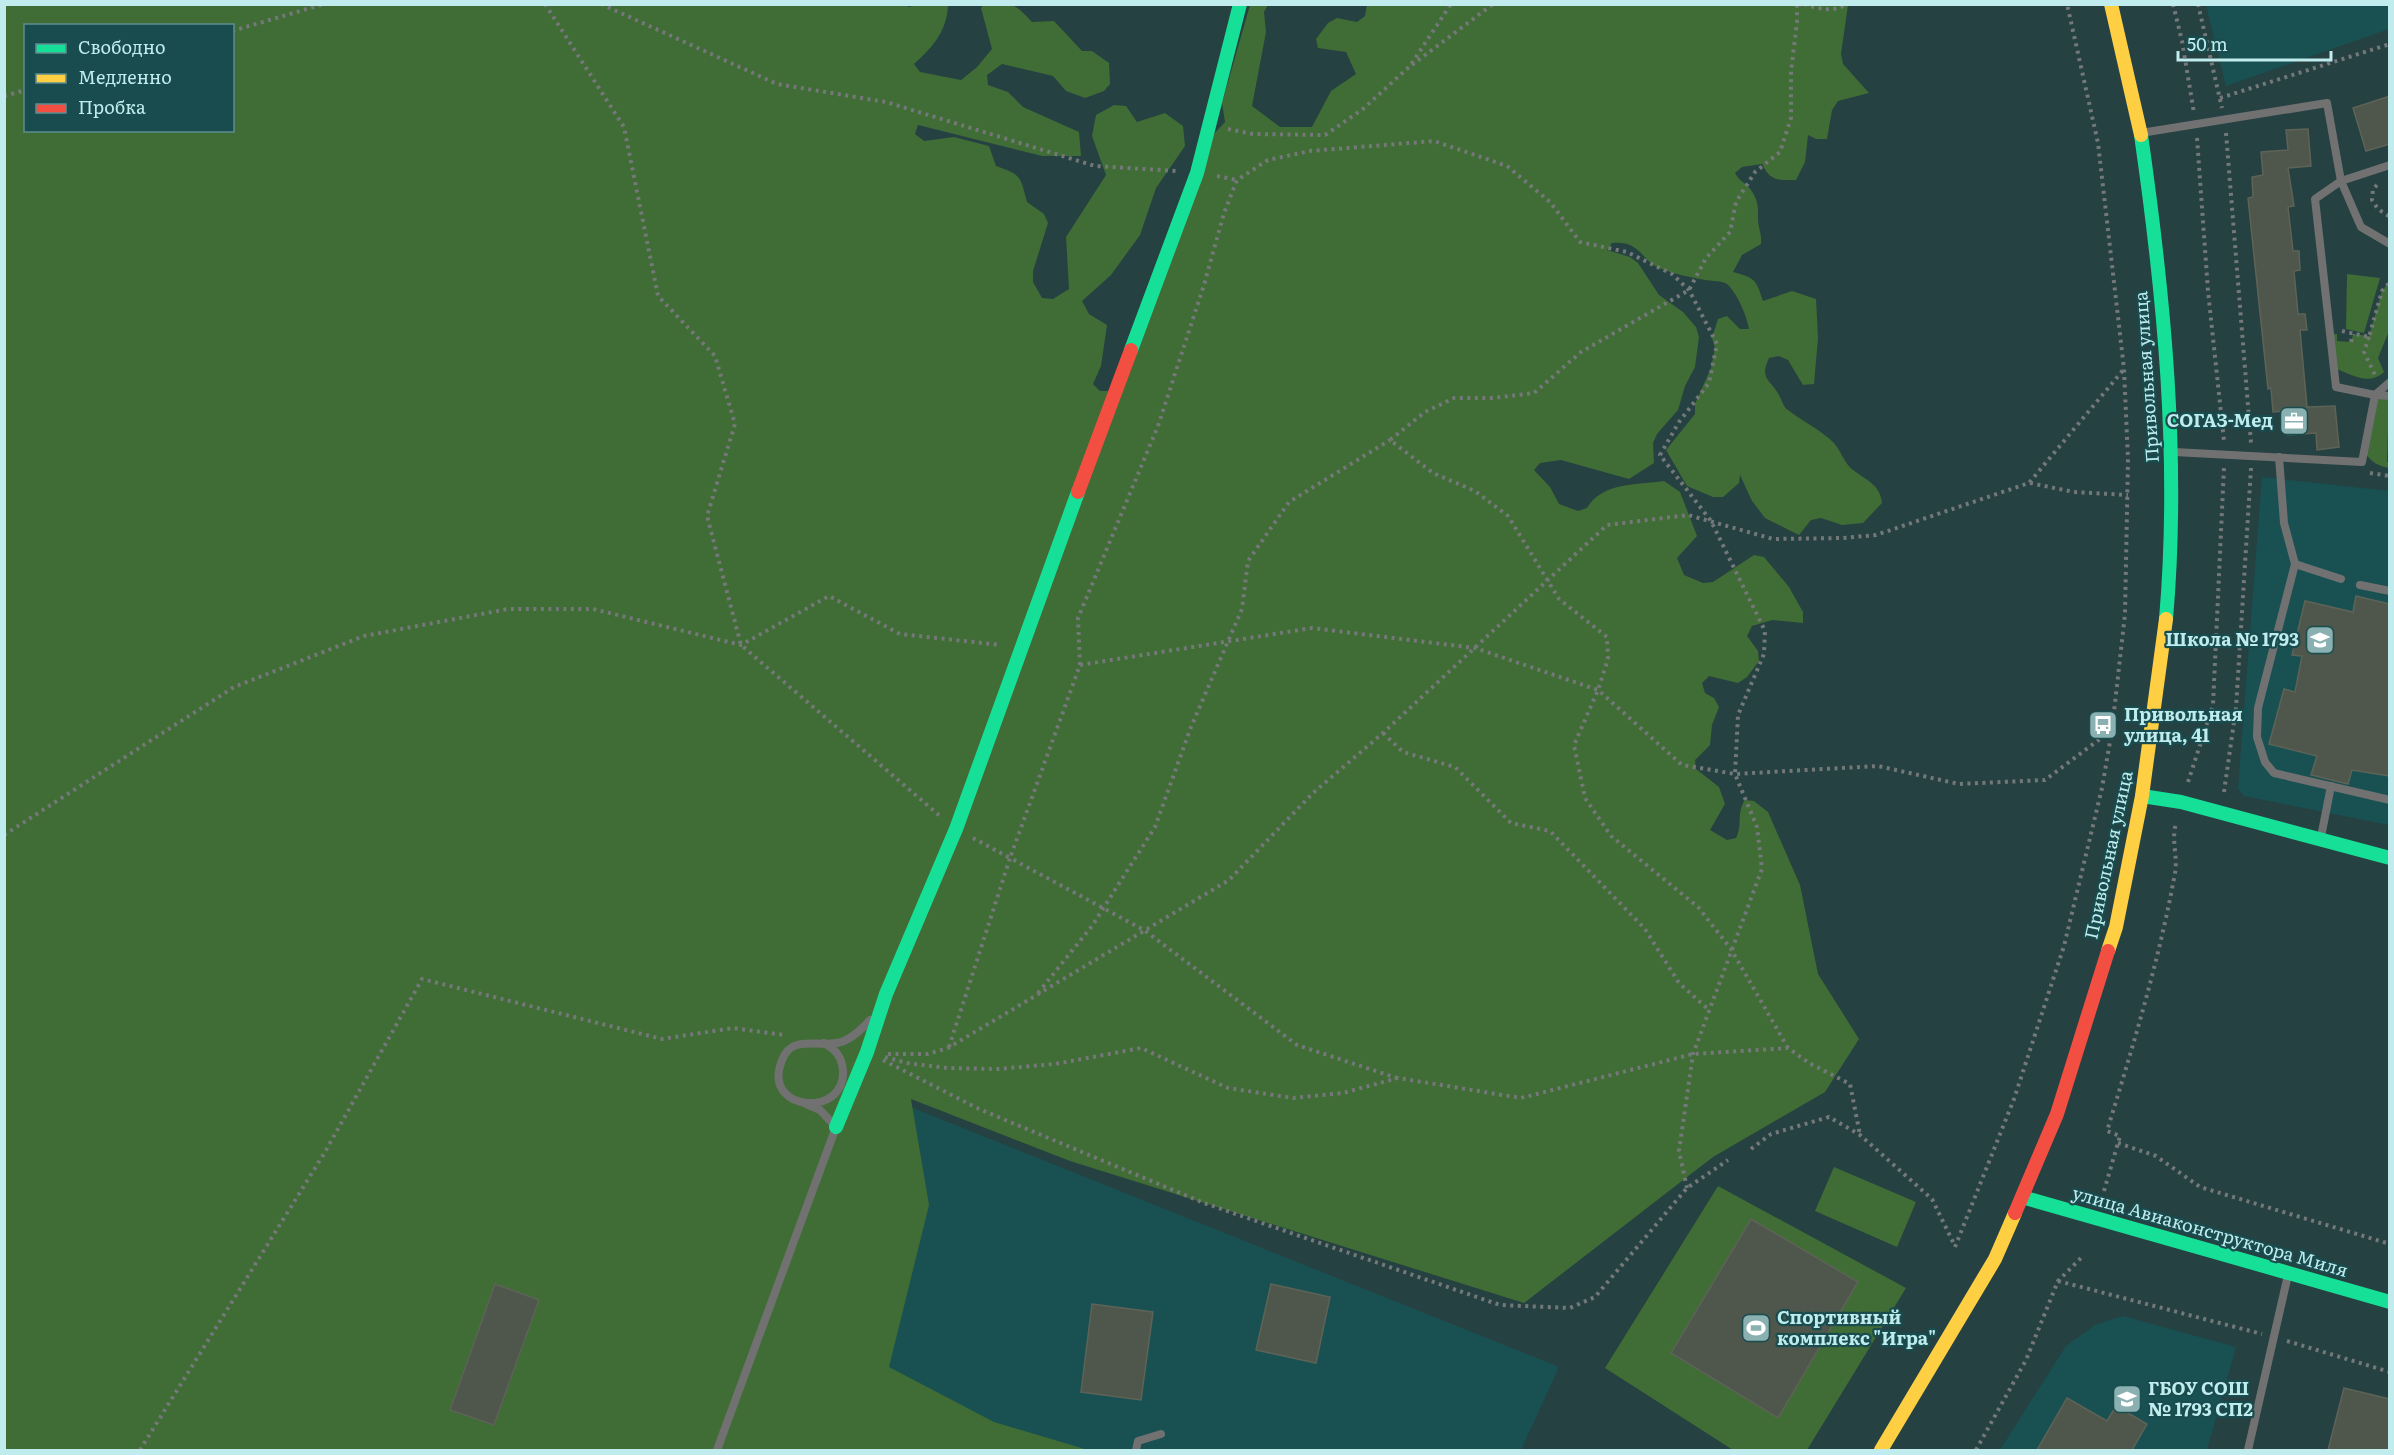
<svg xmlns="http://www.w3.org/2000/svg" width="2394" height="1455" viewBox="0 0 2394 1455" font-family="Literata,serif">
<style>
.built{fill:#195152}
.green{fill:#406c35;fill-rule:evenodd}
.building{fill:#4f574c;stroke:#5d6357;stroke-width:1.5}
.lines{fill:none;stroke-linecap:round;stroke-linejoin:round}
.path{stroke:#747879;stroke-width:4;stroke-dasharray:3 4.5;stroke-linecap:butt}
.lane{stroke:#727172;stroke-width:8}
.fast{stroke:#16e098;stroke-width:14}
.slow{stroke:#ffcf43;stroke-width:14}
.jam{stroke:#f24e42;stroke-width:14}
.labels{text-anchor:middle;stroke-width:4.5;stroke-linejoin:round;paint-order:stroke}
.street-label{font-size:18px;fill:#c0eced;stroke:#194c4e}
.poi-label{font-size:18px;font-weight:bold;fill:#c0eced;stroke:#194c4e;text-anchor:start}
</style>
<rect width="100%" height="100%" fill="#254142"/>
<g class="built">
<path d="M2206,5H2389V29L2226,86Z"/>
<path d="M2262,477L2389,491V825L2244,796L2238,789Z"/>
<path d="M903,1104L1559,1367L1521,1450H159Z"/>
<path d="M2123,1316L2236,1347L2207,1450H2000L2066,1346L2095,1325Z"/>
</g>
<g class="green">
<path d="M906,4L908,7L918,5H948C947,31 933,47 914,64L920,72L961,80L977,67L992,49L981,8L984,4C1012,4 1013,1 1032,22L1054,21L1082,51H1092L1109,63L1110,84L1104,91L1085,98L1066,91L1053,76L1002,64L987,75L988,85L1008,92L1023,107L1079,132L1081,156H1042L918,125L915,134L924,141L954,137L989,146L996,166C1022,175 1020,176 1027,202L1044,214L1048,223L1033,271V282L1042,298L1053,299L1069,289L1066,237L1106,175L1092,136L1096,115L1114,105L1126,106L1137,122L1165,113L1183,126L1185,146L1156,188L1140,235L1111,275L1082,301L1089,314L1107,325L1101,366L1093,384L1100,391H1110L1211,137L1225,122L1222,103L1250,5H1268L1264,12L1266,32L1252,106L1280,127H1312L1331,91L1356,74L1346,52L1318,48L1316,39L1328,23L1337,18L1357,22L1365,16L1367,5H1848L1841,54L1843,64L1869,93L1838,101L1832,110L1827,139H1816L1808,135L1805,162L1796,180C1778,180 1771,182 1762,164L1742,167L1735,173C1740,182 1746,183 1751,190C1759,202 1758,208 1758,221C1759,230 1762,235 1761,244L1742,255L1733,272C1755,278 1756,279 1763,301L1792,291L1816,299L1818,338L1814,384L1803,385L1788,360L1779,356L1769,358C1759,379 1770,379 1779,395C1782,400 1783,407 1788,410C1803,422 1820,429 1834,443C1841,451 1844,463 1853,470C1866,480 1880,484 1882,503L1863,523L1842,525L1821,518L1811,520L1799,535L1765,518L1752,501L1740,475L1739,483L1723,497H1713L1687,486L1666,450L1695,414V404L1711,368L1715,348L1712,338L1718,319L1727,316L1740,329H1749C1747,316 1737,293 1727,284C1721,280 1712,282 1705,280C1693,278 1665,272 1655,266C1639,255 1638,241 1612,243L1607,250L1630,257L1638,263L1659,295L1683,312L1696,327L1699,337L1695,367L1685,386L1678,410L1657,434L1653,443L1654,463L1629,479L1561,460L1540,463L1534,470L1550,487L1559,504L1578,511L1587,508C1602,482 1637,485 1664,481L1680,492L1697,536L1677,558L1684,575L1703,583L1713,582L1754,555L1764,557L1789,587L1803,612V623L1772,620L1752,626L1747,636L1758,651L1759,661L1747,677L1738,683L1709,676L1702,683L1705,693L1714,698L1719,707L1712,725L1710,745L1695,760L1696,769L1719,787L1725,804L1710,830L1727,840L1736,838C1743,824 1736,813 1745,800L1754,801L1768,812L1800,885L1818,974L1859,1039L1825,1092L1713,1157L1524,1303L1070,1161L911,1099L929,1205L889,1367L994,1422L1088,1450H5V5ZM26,26H232V130H26Z"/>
<path d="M2347,274L2380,278L2364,333L2346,329Z"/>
<path d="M2389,282V331L2378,358L2384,372C2368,386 2353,375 2334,368L2330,334H2337V341L2351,342L2353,334L2369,336L2382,291Z"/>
<path d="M2380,399H2389L2387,462H2389V468C2379,466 2372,463 2366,454L2376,400Z"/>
<path d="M1834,1167L1916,1202L1897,1247L1815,1211Z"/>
<path d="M1718,1186L1906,1288L1807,1450H1733L1605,1368Z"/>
</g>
<g class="building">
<path d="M2390,96V144L2366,151L2353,108Z"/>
<path d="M2308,129L2311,166L2288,168L2294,206L2288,207L2293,251H2299L2300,270L2294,271L2298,314H2305L2307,330H2300L2307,407L2335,406L2339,447L2317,450L2316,433L2288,435L2286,411L2273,412L2271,388L2268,389L2248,198L2253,197L2252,177L2263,175L2261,152L2288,150L2286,130Z"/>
<path d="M2356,596L2390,604V776L2352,770L2348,784L2311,775L2317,756L2269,744L2284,689L2295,692L2302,656L2292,655L2305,601L2353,612Z"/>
<path d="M1751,1219L1858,1282L1778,1418L1671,1353Z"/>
<path d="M495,1284L539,1300L494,1425L450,1410Z"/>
<path d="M1271,1284L1330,1297L1316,1363L1256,1350Z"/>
<path d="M1092,1304L1153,1312L1141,1400L1081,1392Z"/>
<path d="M2344,1388L2390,1399V1450H2328Z"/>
<path d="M2067,1398L2107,1421L2116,1406L2147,1424L2132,1450H2037Z"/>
</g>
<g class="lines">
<g class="path">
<path d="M545,4L624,127L658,296L715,356L735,424L707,516L741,645L940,816"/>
<path d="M601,4L777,84L886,102L1095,166L1177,171"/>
<path d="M1804,4C1820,9 1832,13 1847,4"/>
<path d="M2173,4L2182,41L2194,113"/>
<path d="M2198,4L2222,108"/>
<path d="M232,31L324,4"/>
<path d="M1412,65L1493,4"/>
<path d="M4,96L26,90"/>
<path d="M2220,98L2390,44"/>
<path d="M1228,129L1253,134L1325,135L1363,109L1410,66L1451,4"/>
<path d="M2226,133L2251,443"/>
<path d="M2197,138L2208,291L2224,441"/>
<path d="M1217,176L1237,180"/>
<path d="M2377,185L2373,189L2372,200L2378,209L2390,217"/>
<path d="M2342,331L2369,337L2382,291L2390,282"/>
<path d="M2369,337L2364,352L2376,377"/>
<path d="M2351,342L2353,334"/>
<path d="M2370,473L2390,476"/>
<path d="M2030,483L2074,492L2128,495"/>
<path d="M1080,665L1078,618L1158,426L1204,285L1224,213L1237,180L1268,160L1310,151L1434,141L1507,166L1550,202L1580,242L1627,252L1672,274L1689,290L1717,344L1709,383L1679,422L1660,455L1711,521L1765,631L1764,654L1738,715L1735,774L1757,827L1762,869L1693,1054L1679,1151L1687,1188"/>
<path d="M1383,733L1403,752L1455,767L1511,823L1550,831L1645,929L1679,983L1709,1010"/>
<path d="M2188,782L2213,705L2224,467"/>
<path d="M2224,792L2236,708L2251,468"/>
<path d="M4,835L234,687L364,636L508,609H593L741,645L829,596L900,634L1001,645"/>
<path d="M973,838L1010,858L1080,665L1312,628L1475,648L1598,690L1682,765L1735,774L1878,766L1959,784L2045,780L2112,730"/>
<path d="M1038,993L1092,926L1155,827L1191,727L1242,609L1248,561L1289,502L1390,440"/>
<path d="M949,1047L1010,858L1144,930L1297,1045L1397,1078"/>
<path d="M1788,1048L1731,949L1698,907L1611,836L1585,798L1574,745L1598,690L1608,659L1607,637L1559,599L1508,516L1475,491L1433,473L1390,440L1425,412L1454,398H1493L1534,393L1581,352L1689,290L1706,258L1730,232L1736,202L1755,172L1780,152L1791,118V71L1797,22V4"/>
<path d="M888,1054H928L948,1048L1229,880L1313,793L1383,733L1607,525L1688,515L1773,539L1843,538L1876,535L2029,483L2124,369"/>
<path d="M885,1057L907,1063L947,1068L998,1069L1055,1064L1141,1048L1228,1088L1293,1098L1343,1093L1398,1078L1521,1098L1693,1054L1788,1048L1809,1063L1850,1084L1860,1135"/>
<path d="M883,1060L979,1109L1204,1203L1500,1305L1570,1308L1595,1297L1687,1188L1728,1160"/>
<path d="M2118,1143L2156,1156L2200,1187L2390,1244"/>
<path d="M1751,1149L1771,1134L1829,1117L1860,1135L1932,1199L1955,1246"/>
<path d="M2104,1191L2120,1136L2107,1131C2133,1046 2159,961 2175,873C2178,856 2171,841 2176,823"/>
<path d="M1955,1247L2014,1099L2064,946L2102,788L2112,730L2125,614L2128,459L2124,369L2098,143L2067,4"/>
<path d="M2058,1281L2262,1334"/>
<path d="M2287,1341L2390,1372"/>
<path d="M140,1450L325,1152L422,979L662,1039L733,1028L784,1035"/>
<path d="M1976,1450L2026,1360L2058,1281L2082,1257"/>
</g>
<g class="lane">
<path d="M2141,133L2327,103L2341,181L2315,199L2336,387L2375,395L2362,462L2174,452"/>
<path d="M2390,165L2341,181L2361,227L2390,244"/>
<path d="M2375,395L2390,382"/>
<path d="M2375,395L2390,396"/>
<path d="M2279,457L2284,523L2295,564L2258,708L2257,737L2265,762L2274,773L2390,800"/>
<path d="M2295,564L2341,579"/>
<path d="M2360,585L2390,591"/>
<path d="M2321,837L2331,786"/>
<path d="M824,1043C836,1050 842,1057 843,1071C845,1117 767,1112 780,1066C789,1033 813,1047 837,1043C849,1041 862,1029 870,1020"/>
<path d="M717,1450L836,1127L820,1110L806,1104"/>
<path d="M1136,1450L1138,1441L1161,1434"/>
<path d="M2248,1450L2288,1275"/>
</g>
<g class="fast">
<path d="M2141,135C2164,295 2180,458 2166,619"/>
<path d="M1131,350L1197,173L1240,4"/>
<path d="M2142,796L2181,802L2390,858"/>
<path d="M836,1127L867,1052L886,994L956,829L1078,492"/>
<path d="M2022,1197L2390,1302"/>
</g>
<g class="slow">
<path d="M2111,4L2141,135"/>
<path d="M2108,951L2116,927L2142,796L2166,619"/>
<path d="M1881,1450L1995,1259L2015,1213"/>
</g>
<g class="jam">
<path d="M1078,492L1131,350"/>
<path d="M2015,1213L2057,1114L2108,951"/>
</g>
</g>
<defs>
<g id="office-square" transform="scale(1.5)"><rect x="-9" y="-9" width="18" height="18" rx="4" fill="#8ab0b1" stroke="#194c4e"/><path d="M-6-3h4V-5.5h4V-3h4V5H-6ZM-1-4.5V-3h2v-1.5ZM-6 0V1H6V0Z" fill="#fff"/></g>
<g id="school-square" transform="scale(1.5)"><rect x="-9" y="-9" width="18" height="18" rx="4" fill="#8ab0b1" stroke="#194c4e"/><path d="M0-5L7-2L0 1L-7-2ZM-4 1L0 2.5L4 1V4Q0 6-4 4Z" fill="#fff"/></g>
<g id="bus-square" transform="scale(1.5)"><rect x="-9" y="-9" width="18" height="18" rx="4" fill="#8ab0b1" stroke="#194c4e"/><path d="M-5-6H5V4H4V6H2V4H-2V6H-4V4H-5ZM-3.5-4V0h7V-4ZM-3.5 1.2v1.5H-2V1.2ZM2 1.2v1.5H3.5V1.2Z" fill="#fff"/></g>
<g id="stadium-square" transform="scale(1.5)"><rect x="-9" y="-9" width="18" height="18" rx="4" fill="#8ab0b1" stroke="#194c4e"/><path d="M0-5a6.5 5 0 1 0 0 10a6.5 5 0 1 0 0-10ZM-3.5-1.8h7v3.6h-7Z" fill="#fff"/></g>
</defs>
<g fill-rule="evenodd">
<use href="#office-square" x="2294" y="421"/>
<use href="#school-square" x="2320" y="640"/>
<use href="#bus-square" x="2103" y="725"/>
<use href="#stadium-square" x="1756" y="1328"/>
<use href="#school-square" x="2127" y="1399"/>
</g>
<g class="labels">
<g class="street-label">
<text transform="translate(2147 377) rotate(-94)" y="6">Привольная улица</text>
<text transform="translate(2109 855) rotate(-78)" y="6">Привольная улица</text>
<text transform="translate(2210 1232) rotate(16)" y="6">улица Авиаконструктора Миля</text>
</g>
<g class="poi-label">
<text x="2273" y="427" text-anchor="end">СОГАЗ-Мед</text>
<text x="2299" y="646" text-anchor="end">Школа № 1793</text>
<text x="2124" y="721">Привольная<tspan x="2124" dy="21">улица, 41</tspan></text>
<text x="1777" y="1324">Спортивный<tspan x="1777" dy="21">комплекс "Игра"</tspan></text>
<text x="2148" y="1395">ГБОУ СОШ<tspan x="2148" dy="21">№ 1793 СП2</tspan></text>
</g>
</g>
<rect width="2394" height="1455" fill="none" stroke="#c0eced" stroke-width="12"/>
<rect x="24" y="24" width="210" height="108" fill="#194c4e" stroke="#5c8c8e" stroke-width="1.5"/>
<rect x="36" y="44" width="30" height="9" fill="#16e098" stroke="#5c8c8e" stroke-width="1.5"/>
<text x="78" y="54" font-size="18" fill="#c0eced">Свободно</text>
<rect x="36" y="74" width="30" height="9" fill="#ffcf43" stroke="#5c8c8e" stroke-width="1.5"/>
<text x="78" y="84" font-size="18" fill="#c0eced">Медленно</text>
<rect x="36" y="104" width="30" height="9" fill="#f24e42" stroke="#5c8c8e" stroke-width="1.5"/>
<text x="78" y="114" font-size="18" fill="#c0eced">Пробка</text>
<path d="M2178 51v9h153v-9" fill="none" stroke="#c0eced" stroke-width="3"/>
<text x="2187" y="51" font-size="18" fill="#c0eced" stroke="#194c4e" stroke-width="4.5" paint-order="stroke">50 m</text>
</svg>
